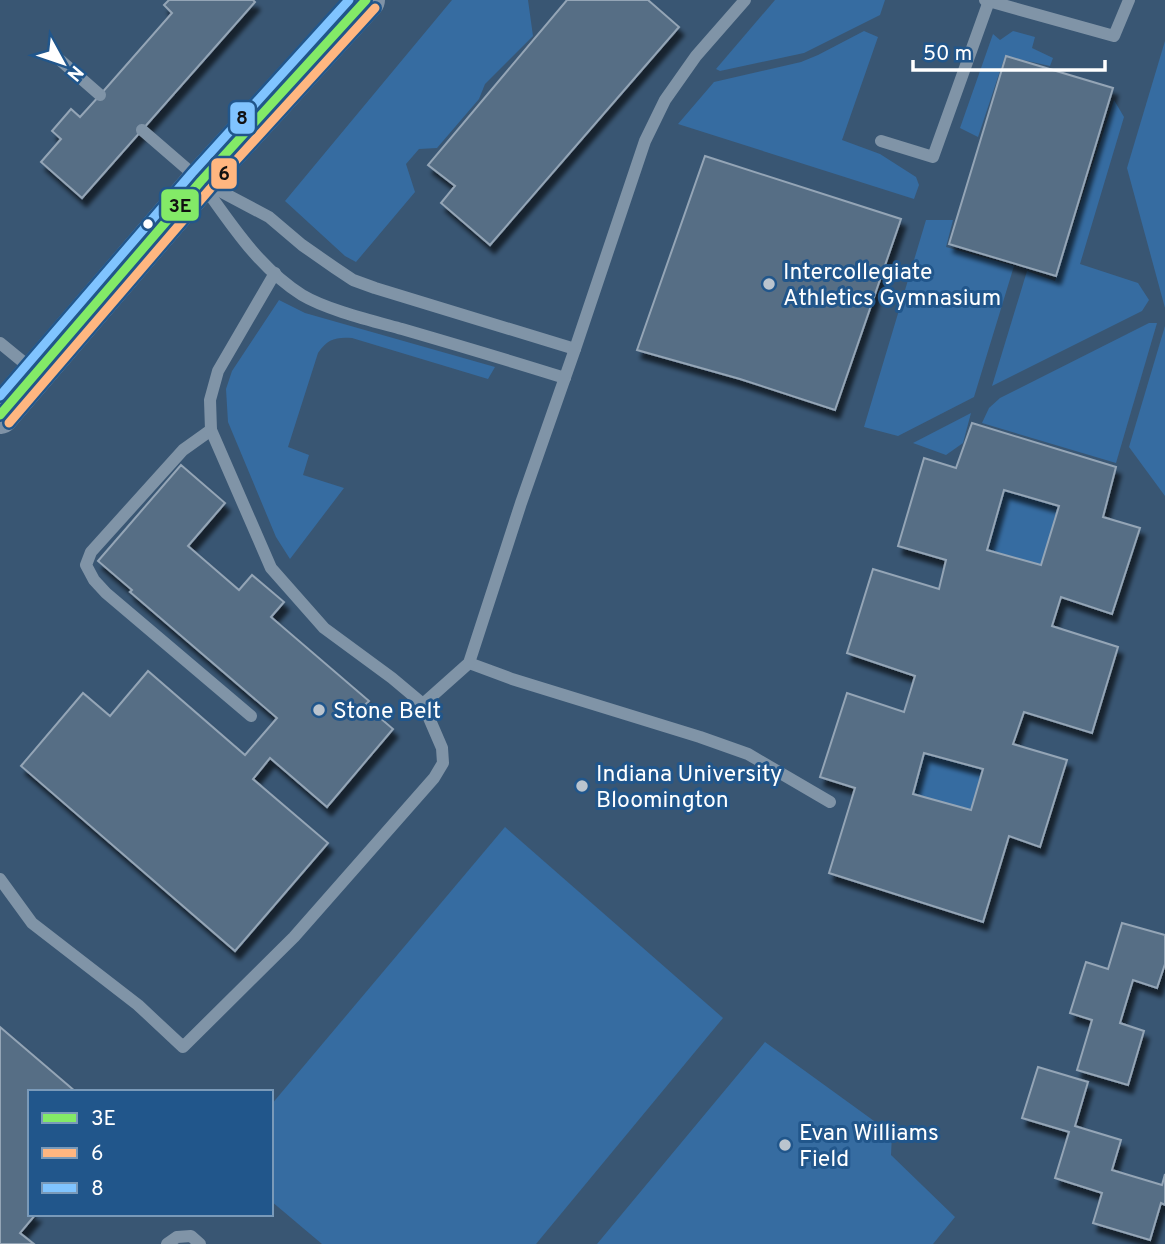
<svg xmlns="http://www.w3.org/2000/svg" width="1165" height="1244" viewBox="0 0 1165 1244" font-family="Overpass,sans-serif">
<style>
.green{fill:#366ca1}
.building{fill:#576e85;stroke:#94a5b6;stroke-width:2;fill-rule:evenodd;filter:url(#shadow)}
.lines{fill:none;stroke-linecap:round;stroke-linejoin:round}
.lane{stroke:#8094a7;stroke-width:12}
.primary{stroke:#7f92a6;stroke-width:38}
.bus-1-casing{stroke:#21568b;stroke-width:14}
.bus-2-casing{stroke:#21568b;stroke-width:14}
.bus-3-casing{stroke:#21568b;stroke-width:14}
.bus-1{stroke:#83ea67;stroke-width:9}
.bus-2{stroke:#ffb680;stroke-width:9}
.bus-3{stroke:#80c4ff;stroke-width:9}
.bus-dot{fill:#fff;stroke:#21568b;stroke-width:2.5}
.poi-dot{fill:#bac4ce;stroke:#21568b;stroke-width:2.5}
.labels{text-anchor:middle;stroke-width:6;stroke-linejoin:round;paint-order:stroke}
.poi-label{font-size:23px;fill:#fff;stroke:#21568b;text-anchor:start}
.line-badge{stroke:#21568b;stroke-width:2.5}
.pale-badge-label{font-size:19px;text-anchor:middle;font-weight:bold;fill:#111}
</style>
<defs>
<filter id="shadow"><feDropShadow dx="4.5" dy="8" stdDeviation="2" flood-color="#0009"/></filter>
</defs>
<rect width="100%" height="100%" fill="#395673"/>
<g class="green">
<path d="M452,0H528L533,36L485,84L479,99L437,148L419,149L406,164L415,192L356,262L345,256L285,201Z"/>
<path d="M775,0H885L880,15L804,53L720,71L716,69Z"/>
<path d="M864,31L878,37L842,140L880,154L916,177L919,185L914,199L678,124L714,82L801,62L818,55Z"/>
<path d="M1013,31L1035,37L1032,48L1053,58L1050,66L1005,56L978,137L960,128L993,34L1000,40Z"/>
<path d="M1165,41V308L1127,168Z"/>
<path d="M1114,100L1124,117L1080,264L1138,283L1149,300L1142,311L992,386L1027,271L1055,281Z"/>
<path d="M926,220H953L946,247L1014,266L974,397L898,436L864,427Z"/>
<path d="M279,300L305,313L495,367L488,379L352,338C335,337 328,339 318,353L288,447L309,455L303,475L344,488L290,559L276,537L228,422L226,389L232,371Z"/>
<path d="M1149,323H1157L1116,463L982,423L989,408L1000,398Z"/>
<path d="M1165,326V496L1129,447Z"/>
<path d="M971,413L963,443L946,455L913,443Z"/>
<path d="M1004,490L1059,506L1041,565L987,550Z"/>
<path d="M924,753L983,769L971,810L913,794Z"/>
<path d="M505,827L723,1018L536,1244H322L271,1201V1105Z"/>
<path d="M765,1042L892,1134L891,1155L955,1217L933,1244H597Z"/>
</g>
<g class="building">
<path d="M169,0H253L255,2L82,198L41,162L61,139L52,131L71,109L80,117L100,95L172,13L164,5Z"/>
<path d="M567,0H648L679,27L490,245L441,203L455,186L428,165Z"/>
<path d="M1006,56L1113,88L1056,276L949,244Z"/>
<path d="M705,156L901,219L835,410L740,379L637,350Z"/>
<path d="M972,423L1116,467L1103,517L1140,528L1112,614L1061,597L1052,626L1118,647L1092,733L1024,712L1013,744L1067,760L1040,847L1009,836L983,922L829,873L855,788L820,777L847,693L904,712L915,676L847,653L873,569L939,589L946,560L898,546L924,458L956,468ZM1004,490L1059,506L1041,565L987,550ZM924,753L983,769L971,810L913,794Z"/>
<path d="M181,465L225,503L188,546L239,590L252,575L284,602L271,617L369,701L365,705L393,729L327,807L270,758L253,779L328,843L235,951L21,766L83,693L110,716L148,671L245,755L277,718L130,592L132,590L98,561Z"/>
<path d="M1122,923L1165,935V964L1157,988L1133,980L1120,1023L1144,1031L1128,1085L1077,1070L1092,1020L1070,1013L1086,962L1108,969Z"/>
<path d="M0,1027L76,1092H30V1214H36L20,1233L34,1244H0Z"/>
<path d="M1038,1067L1088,1082L1075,1126L1121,1140L1112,1170L1162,1185L1165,1174V1205L1161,1203L1150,1240L1093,1223L1102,1193L1055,1178L1069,1132L1022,1118Z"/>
</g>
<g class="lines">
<g class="lane">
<path d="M985,0L1114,36L1129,0"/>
<path d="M60,60L100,95"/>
<path d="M142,130L201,181L269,217L302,245L335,268L353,280L375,288L575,349"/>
<path d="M881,141L933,157L989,1"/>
<path d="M203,185C231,224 259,268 302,295C327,310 373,321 402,329C457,345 511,361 565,378"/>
<path d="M0,343L33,370"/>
<path d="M211,430L183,450L91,552L86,565L94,580L106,593L251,716"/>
<path d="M469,663L512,679L700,737L748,754L830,802"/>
<path d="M423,704L469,663L521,503L575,349L645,141L665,100L696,56L745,0"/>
<path d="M0,879L32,923L138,1005L183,1047L294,937L434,778L443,763L442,748L423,704L392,678L324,628L271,568L211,430L210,400L218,371L275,273"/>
<path d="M167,1244L177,1237L191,1236L200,1244"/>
</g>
<path class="primary" d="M0,415L201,181L366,0"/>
<g class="bus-1-casing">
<path id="bus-1" d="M0,415L201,181L366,0"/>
</g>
<g class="bus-2-casing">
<path id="bus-2" d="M9,423L210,189L375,8"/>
</g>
<g class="bus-3-casing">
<path id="bus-3" d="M0,396L192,173L349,0"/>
</g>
<use href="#bus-1" class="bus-1"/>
<use href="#bus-2" class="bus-2"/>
<use href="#bus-3" class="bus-3"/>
</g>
<circle class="bus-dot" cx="148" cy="224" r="6"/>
<g class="poi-dot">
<circle cx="769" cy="284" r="7"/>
<circle cx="319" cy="710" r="7"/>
<circle cx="582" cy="786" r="7"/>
<circle cx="785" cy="1145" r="7"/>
</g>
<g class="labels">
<g class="poi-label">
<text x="783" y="279">Intercollegiate<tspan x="783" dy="26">Athletics Gymnasium</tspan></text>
<text x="333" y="718">Stone Belt</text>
<text x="596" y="781">Indiana University<tspan x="596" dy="26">Bloomington</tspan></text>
<text x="799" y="1140">Evan Williams<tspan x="799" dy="26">Field</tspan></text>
</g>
</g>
<g class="line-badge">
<rect x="229" y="101" width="27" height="34" rx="7" fill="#80c4ff"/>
<rect x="210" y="157" width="28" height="33" rx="7" fill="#ffb680"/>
<rect x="160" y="188" width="40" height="34" rx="7" fill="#83ea67"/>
</g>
<g class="pale-badge-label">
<text x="242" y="124">8</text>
<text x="224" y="180">6</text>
<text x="180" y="212">3E</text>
</g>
<rect x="28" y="1090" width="245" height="126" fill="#21568b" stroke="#7a9ab9" stroke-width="2"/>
<rect x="42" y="1113" width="35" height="10" fill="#83ea67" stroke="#7a9ab9" stroke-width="2"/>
<text x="91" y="1125" font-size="21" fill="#ffffff">3E</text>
<rect x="42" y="1148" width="35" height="10" fill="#ffb680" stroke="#7a9ab9" stroke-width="2"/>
<text x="91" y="1160" font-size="21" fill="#ffffff">6</text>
<rect x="42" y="1183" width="35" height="10" fill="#80c4ff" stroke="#7a9ab9" stroke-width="2"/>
<text x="91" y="1195" font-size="21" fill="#ffffff">8</text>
<g transform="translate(63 63) rotate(130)" stroke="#21568b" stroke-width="5" paint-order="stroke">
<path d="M0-5L12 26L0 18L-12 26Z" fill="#ffffff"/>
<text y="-10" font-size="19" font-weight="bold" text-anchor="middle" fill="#ffffff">N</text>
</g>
<path d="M913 60v10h192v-10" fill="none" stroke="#ffffff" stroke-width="3.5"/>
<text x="923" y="60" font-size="21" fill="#ffffff" stroke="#21568b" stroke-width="5" paint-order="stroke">50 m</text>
</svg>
